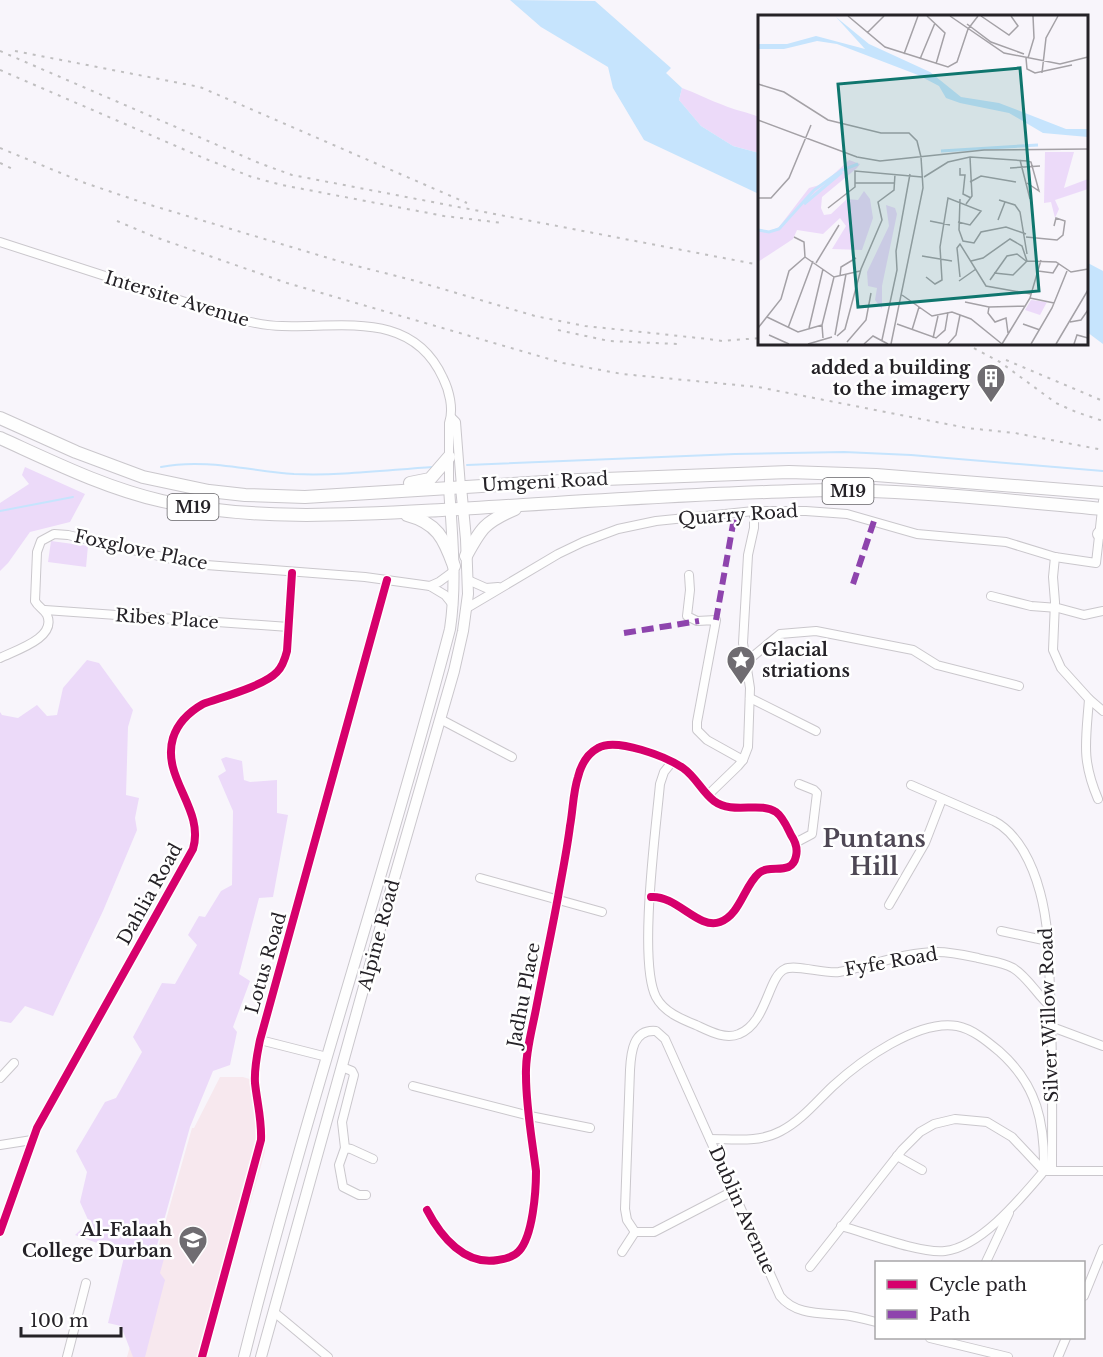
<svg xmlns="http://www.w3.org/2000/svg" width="1103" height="1357" viewBox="0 0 1103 1357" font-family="'Libre Baskerville',serif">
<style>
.industrial{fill:#f7e8ee}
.green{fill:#ecdaf9}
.water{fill:#c6e4fd}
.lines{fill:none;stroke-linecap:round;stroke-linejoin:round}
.stream{stroke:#c6e4fd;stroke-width:2}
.minor-casing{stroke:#cac7cc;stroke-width:10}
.major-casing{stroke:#cac7cc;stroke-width:12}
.highway-casing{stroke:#cac7cc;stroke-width:14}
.minor{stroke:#fefefe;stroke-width:8}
.major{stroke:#fefefe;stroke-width:10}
.highway{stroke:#fefefe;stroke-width:12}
.rail{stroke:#c0bfc0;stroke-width:2;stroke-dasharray:3 6;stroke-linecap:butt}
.quiet{stroke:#8e44ad;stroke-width:6;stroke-dasharray:12 6;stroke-linecap:butt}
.cycleway-casing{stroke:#fff;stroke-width:11}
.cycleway{stroke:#d6006c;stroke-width:8}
.labels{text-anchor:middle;stroke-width:5;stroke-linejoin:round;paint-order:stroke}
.shield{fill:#fff;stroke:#666468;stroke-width:1.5}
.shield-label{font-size:16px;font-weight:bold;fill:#252227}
.street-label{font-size:18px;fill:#252227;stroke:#fff}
.poi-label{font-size:18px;font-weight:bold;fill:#252227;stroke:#fff;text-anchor:end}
.district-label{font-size:24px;font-weight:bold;fill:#4e4754;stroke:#fff}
.inset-river{fill:none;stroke:#c6e4fd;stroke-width:3}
.inset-road{fill:none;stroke:#a4a1a6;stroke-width:1.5}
.view{fill:#0f766e;fill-opacity:0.15;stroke:#0f766e;stroke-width:3}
.inset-edge{fill:none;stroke:#252227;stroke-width:3}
</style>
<rect width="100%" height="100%" fill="#f8f5fb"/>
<path class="industrial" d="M220,1077H243L259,1082L266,1135L265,1151L259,1173L205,1357H127L192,1128H194Z"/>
<g class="green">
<path d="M682,88C696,93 709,100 723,105C734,110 747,112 759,117V153L733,146L701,126L679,100Z"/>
<path d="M25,467L85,494L70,522L30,532L8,563L0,571V503L29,484L22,475Z"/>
<path d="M51,541L88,546L86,567L48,562Z"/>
<path d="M87,660L99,663L133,710L128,727L126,795L139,798L135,818L137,830L103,911L53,1016L25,1006L11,1023L0,1021V712L2,715L18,718L37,705L47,716L57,715L63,688Z"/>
<path d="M226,757L242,761L244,780L250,782L277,780V813L288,815L273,897L259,898L239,974L250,981L233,1027L237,1032L230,1065L213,1071L190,1127L156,1249L165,1255L160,1273L165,1280L145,1357H133L121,1326L108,1323L125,1253L75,1235L89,1222L80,1202L87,1172L76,1151L105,1102L116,1098L142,1052L133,1037L162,983L175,984L197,945L188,935L199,916L205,917L221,891L232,885L233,811L218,776L226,771L221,759Z"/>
</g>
<g class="water">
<path d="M510,0L595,1L671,68L666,73L682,88L679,100L701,126L733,146L759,153V194L644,140L613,88L608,67L541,27Z"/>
<path d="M1086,262L1103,271V344L1087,332Z"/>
</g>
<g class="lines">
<g class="stream">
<path d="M467,465L735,454L844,452L911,455L1103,471"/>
<path d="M161,467C205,458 250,471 294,474C340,476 387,470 433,467"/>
<path d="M0,511L73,497"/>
</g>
<g class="minor-casing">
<g id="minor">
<path d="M0,242L241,320C254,323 269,326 282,326C342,328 412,310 443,378C449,390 454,409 449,423V487"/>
<path d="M451,417L456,422L461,487"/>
<path d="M1055,557L1053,577L1055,602L1053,650L1061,668L1089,699C1086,741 1081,759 1098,799"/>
<path d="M689,575L690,590L687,616L697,621L716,620L697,722V730L707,740L743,760"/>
<path d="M468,580L486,588L498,587"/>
<path d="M430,586L439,582L454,571"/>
<path d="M991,596L1031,606L1058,608L1084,615L1103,611"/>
<path d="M467,608L558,554L583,542L618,529L656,521L754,511H806L847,514L917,534L1006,542L1055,557L1096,563L1103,501"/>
<path d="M45,610L289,627"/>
<path d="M0,658C16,650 57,638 47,615C44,609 38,607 35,601L37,552L41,541L54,534L68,535L193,564L365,577L430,586L445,595L453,605"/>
<path d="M746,662L780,634L816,631L913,650L937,665L1019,686"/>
<path d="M750,698L816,731"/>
<path d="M1089,699L1103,711"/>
<path d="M440,719L512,757"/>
<path d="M672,762L664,772L660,784C656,828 638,962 656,997C664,1012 681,1019 696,1025C709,1031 725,1040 739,1034C767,1023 768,976 785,969C795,964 824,974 839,972C872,966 904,952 937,952C951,952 964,955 978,958C989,961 1002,962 1013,968C1028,977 1037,995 1051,1007"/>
<path d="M911,785L994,821C1019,834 1033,866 1040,892C1049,925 1049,959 1050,992C1053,1052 1052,1111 1052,1171"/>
<path d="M708,795L738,766L743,760L748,747L750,688L743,643L748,555L754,528V511"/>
<path d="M795,843L812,834L817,793L814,790L799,784"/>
<path d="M480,878L602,912"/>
<path d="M889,905L925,843L942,799"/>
<path d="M1001,931L1048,941"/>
<path d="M1052,1027L1103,1046"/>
<path d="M260,1040L327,1057"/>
<path d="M342,1067L352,1071L354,1075L342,1122L345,1148"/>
<path d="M0,1078L14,1063"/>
<path d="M413,1086L530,1116L590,1128"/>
<path d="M710,1139C734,1139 759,1143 781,1131C801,1121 817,1101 833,1086C860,1061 918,1019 957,1026C973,1029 988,1042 1000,1052C1037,1085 1045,1123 1044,1171"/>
<path d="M0,1145L32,1140"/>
<path d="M897,1156L922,1170"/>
<path d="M1047,1171H1103"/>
<path d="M733,1191L654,1232H635L627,1220L625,1209L630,1070C631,1052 633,1029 656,1031L665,1039L780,1296C795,1315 821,1313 843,1315C854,1316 865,1319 876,1322"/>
<path d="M366,1195H359L343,1187L339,1165L345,1148L351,1149L373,1159"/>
<path d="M427,1210C441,1237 465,1266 498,1260C505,1259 514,1257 519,1251C533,1236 536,1191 536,1171C532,1139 526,1107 526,1076C525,1054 532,1030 536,1009C543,972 551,935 558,897C562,874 567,850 570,826C573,810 573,792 578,777C581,765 587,754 598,748C616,737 667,757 683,768C696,777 702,792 714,801C733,815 760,801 776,812C783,817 787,827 791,835C795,841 798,848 796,856C792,877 770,863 759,873C744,886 740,915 720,922C698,930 677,895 651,897"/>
<path d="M841,1226C867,1233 921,1254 945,1251C981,1247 1021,1198 1044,1171"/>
<path d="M0,1232L37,1128L193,849C205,809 161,778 173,738C178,722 189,712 203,704C222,697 264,686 277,672C283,666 285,659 287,651L292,573"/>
<path d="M622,1252L635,1232"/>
<path d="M986,1262L1009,1213"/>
<path d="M810,1267L902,1150L920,1132L934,1124L955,1119L987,1122L1012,1137L1044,1171"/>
<path d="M1084,1296L1103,1249"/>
<path d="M274,1312L328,1357"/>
<path d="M930,1338L1008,1357"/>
<path d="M67,1357L86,1283"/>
<path d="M202,1357L261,1140C262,1120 257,1102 255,1083C254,1068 257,1055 260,1040L387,580"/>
<path d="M1058,1357L1066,1338"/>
</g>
</g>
<g class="major-casing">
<g id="major">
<path d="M244,1357C305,1112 386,873 450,629C457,582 452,535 449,487"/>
<path d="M261,1357L390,893L454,671L463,631L468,594L466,539L461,487"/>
</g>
</g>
<g class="highway-casing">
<g id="highway">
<path d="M0,418L76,452L143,477L209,491L245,495L305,497L578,480L789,472L876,475L1103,493"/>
<path d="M0,438C53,462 105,488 162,501C254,521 348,515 442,510C541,504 640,497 739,493C772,492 806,490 840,490C928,492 1016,501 1103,509"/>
<path d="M410,483L430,479L449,457"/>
<path d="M407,515C437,523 444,538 454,566"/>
<path d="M1099,534L1103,530"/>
<path d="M466,556C481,528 485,522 515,509"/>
</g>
</g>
<use href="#minor" class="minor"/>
<use href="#major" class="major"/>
<use href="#highway" class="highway"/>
<g class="rail">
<path d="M0,51L259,163L292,175L760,265"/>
<path d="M15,51L200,87L467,203"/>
<path d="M0,70L206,159L252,177L282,185L444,216L503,223"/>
<path d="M0,148L85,183L147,204L345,263L412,280L535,316L585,326L708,339L722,341L760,338"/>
<path d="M0,163L15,170"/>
<path d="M117,221L155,237L287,283L563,363L622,374L758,387L967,428L1015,433L1103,450"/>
<path d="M558,330L609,341L677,344"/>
<path d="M966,344L1000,362L1056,403L1076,412L1103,421"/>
<path d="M1006,360L1103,401"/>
</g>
<g class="quiet">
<path d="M853,584L874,521"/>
<path d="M716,620L735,513"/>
<path d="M624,633L699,621"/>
</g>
<g class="cycleway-casing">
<g id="cycleway">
<path d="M427,1210C441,1237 465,1266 498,1260C505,1259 514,1257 519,1251C533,1236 536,1191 536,1171C532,1139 526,1107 526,1076C525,1054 532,1030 536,1009C543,972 551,935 558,897C562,874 567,850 570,826C573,810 573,792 578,777C581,765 587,754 598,748C616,737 667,757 683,768C696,777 702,792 714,801C733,815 760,801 776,812C783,817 787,827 791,835C795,841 798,848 796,856C792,877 770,863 759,873C744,886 740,915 720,922C698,930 677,895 651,897"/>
<path d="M0,1232L37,1128L193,849C205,809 161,778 173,738C178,722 189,712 203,704C222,697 264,686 277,672C283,666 285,659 287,651L292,573"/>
<path d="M202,1357L261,1140C262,1120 257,1102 255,1083C254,1068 257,1055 260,1040L387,580"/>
</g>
</g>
<use href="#cycleway" class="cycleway"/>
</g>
<defs>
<g id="building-pin" transform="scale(1.5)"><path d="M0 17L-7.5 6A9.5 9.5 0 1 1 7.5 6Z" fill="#6f6c71" stroke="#fff"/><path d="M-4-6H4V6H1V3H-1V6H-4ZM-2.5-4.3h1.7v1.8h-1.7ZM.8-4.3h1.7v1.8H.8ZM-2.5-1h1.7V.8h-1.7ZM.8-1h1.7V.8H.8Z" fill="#fff"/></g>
<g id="sight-pin" transform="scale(1.5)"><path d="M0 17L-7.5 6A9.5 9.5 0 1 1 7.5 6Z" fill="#6f6c71" stroke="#fff"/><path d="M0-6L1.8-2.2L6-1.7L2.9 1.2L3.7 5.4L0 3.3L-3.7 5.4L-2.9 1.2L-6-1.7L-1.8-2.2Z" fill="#fff"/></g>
<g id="school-pin" transform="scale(1.5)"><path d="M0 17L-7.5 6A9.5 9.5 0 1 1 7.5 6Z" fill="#6f6c71" stroke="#fff"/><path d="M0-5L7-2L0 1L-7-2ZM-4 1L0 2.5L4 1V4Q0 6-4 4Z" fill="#fff"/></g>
</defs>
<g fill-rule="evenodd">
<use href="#building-pin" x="991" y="378"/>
<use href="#sight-pin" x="741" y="660"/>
<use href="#school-pin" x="193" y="1240"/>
</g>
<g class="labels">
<g class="shield">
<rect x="822.5" y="478" width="51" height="26" rx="4.5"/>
<rect x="167.5" y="494" width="51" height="26" rx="4.5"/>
</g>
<g class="shield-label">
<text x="848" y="497">M19</text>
<text x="193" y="513">M19</text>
</g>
<g class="street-label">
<text transform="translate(177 299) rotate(17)" y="6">Intersite Avenue</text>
<text transform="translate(545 482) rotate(-3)" y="6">Umgeni Road</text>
<text transform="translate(738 515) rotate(-4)" y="6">Quarry Road</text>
<text transform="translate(141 550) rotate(12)" y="6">Foxglove Place</text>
<text transform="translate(167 619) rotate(4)" y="6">Ribes Place</text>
<text transform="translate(150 894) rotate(-61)" y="6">Dahlia Road</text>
<text transform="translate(379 935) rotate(-75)" y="6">Alpine Road</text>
<text transform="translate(891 962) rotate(-10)" y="6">Fyfe Road</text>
<text transform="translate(266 963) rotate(-74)" y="6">Lotus Road</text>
<text transform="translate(524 995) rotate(-79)" y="6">Jadhu Place</text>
<text transform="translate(1049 1015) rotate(-92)" y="6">Silver Willow Road</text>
<text transform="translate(742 1210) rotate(66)" y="6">Dublin Avenue</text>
</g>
<g class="poi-label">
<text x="970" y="374">added a building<tspan x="970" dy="21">to the imagery</tspan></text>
<text x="762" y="656" text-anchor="start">Glacial<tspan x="762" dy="21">striations</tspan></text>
<text x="172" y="1236">Al-Falaah<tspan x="172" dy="21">College Durban</tspan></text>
</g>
<g class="district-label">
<text x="874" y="847">Puntans<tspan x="874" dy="28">Hill</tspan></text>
</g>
</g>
<g transform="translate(758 15)">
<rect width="330" height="330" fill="#f8f5fb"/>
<path d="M287,137H316L306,173L330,164V174L297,185L301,194L297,203L293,187L286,188ZM91,145L102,149L99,153L64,182L63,193L66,200L73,199L89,184L100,185L106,176L112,184L115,203L104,235L74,234L88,211L82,203L65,219L39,215L35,224L0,247V214L11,217L21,212L51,173L65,169ZM128,190L137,193L139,199L124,271V294L117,285L119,273L110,271L109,257L131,211ZM273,285L289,287L282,300L267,295Z" fill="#ecdaf9"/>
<path d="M78,2L111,29L172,57L203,82L241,88L308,114H330V122L285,118L251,98L202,88L188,83L181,71L160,60L79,29L59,26L26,34H0V29H29L58,21L107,34Z" fill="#c6e4fd"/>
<path class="inset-river" d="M183,136L280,130M46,189L84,157M0,215L11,217L21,214L56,175L84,155L100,149"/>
<path class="inset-road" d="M90,1L127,32L190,52L199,47L210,14L220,1M169,1L187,18L178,49M192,1L246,38L302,49L330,42M223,1L251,20L260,11L253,1M209,9L233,27L266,39M109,18L126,1M146,39L160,1M268,43L269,54L277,58L314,50M270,43L276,23L275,1M162,44L177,8M284,58L288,23L300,1M0,69L26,77L70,105L123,118H151L159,126L163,142M0,105L99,142L122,146L226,135L330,134M262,145L272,184M269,146L273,147L281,176L269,168M202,153V160H207L205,179L213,183M252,153L282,151M166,162L190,147L212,142L269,146V135M212,167L223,161L258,167M97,168H137M0,183H13L31,163L53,110M202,184L201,215L205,226L216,228L223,217L248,212L268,219M241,185L257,190L262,197L269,239M208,189L214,181L212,142M70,193L97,172V156L164,162M240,205L247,187M172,206L192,210M36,222L46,227L47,242M268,222L299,225L305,220L307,206L298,203L296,211M164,241L194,246M47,242L76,262L102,256M213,246L225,243L252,224L264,231L269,246M269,246L298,247L313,257L330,254M58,248L81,210M280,256L295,258L301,248M236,258L255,260L269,246M82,261L83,252L98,243M168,262L177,269L184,265L182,232L190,183L223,196L212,210L200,207M202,262L199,233L202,229L228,271L273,279M232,265L249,241L259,239L268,246M201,266L218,254M144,280L174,301L194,297L213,304L244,329M272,283L296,288M207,287L231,292L267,291M231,292L230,298L237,307L248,303L250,318M9,302L40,317L64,310M312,307L323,305L330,295M139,309L178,323L187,315L190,297M265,309L282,315M0,313L23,284L31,256L47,242M30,313L55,246M51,313L65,254M154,315L161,292M11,320L31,329M77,320L88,259M79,321L87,314L103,254L124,205L120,187L136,175L137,159M65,323L64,310L76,262M175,323L180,301M124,325L139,255L138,236L152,159M89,327L108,305L113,278M50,329L74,322M106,329L115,321L130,329M133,329L165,173L163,142M190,329L198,320L202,300M244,329L272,283L283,245M273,329L294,293L309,256M298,329L330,275M316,329L319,320L330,323"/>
<path class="view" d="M262,53L281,276L100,292L80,69Z"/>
<rect width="330" height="330" class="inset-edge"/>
</g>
<rect x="875" y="1261" width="210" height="78" fill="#ffffff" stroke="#a8a7a9" stroke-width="1.5"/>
<rect x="887" y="1280" width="30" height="9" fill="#d6006c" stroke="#a8a7a9" stroke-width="1.5"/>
<text x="929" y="1291" font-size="18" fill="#252227">Cycle path</text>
<rect x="887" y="1310" width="30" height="9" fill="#8e44ad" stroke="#a8a7a9" stroke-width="1.5"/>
<text x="929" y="1321" font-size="18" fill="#252227">Path</text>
<path d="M21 1327v9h100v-9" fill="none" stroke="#252227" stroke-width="3"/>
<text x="30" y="1327" font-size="18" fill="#252227" stroke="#ffffff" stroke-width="4.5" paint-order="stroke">100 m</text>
</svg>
